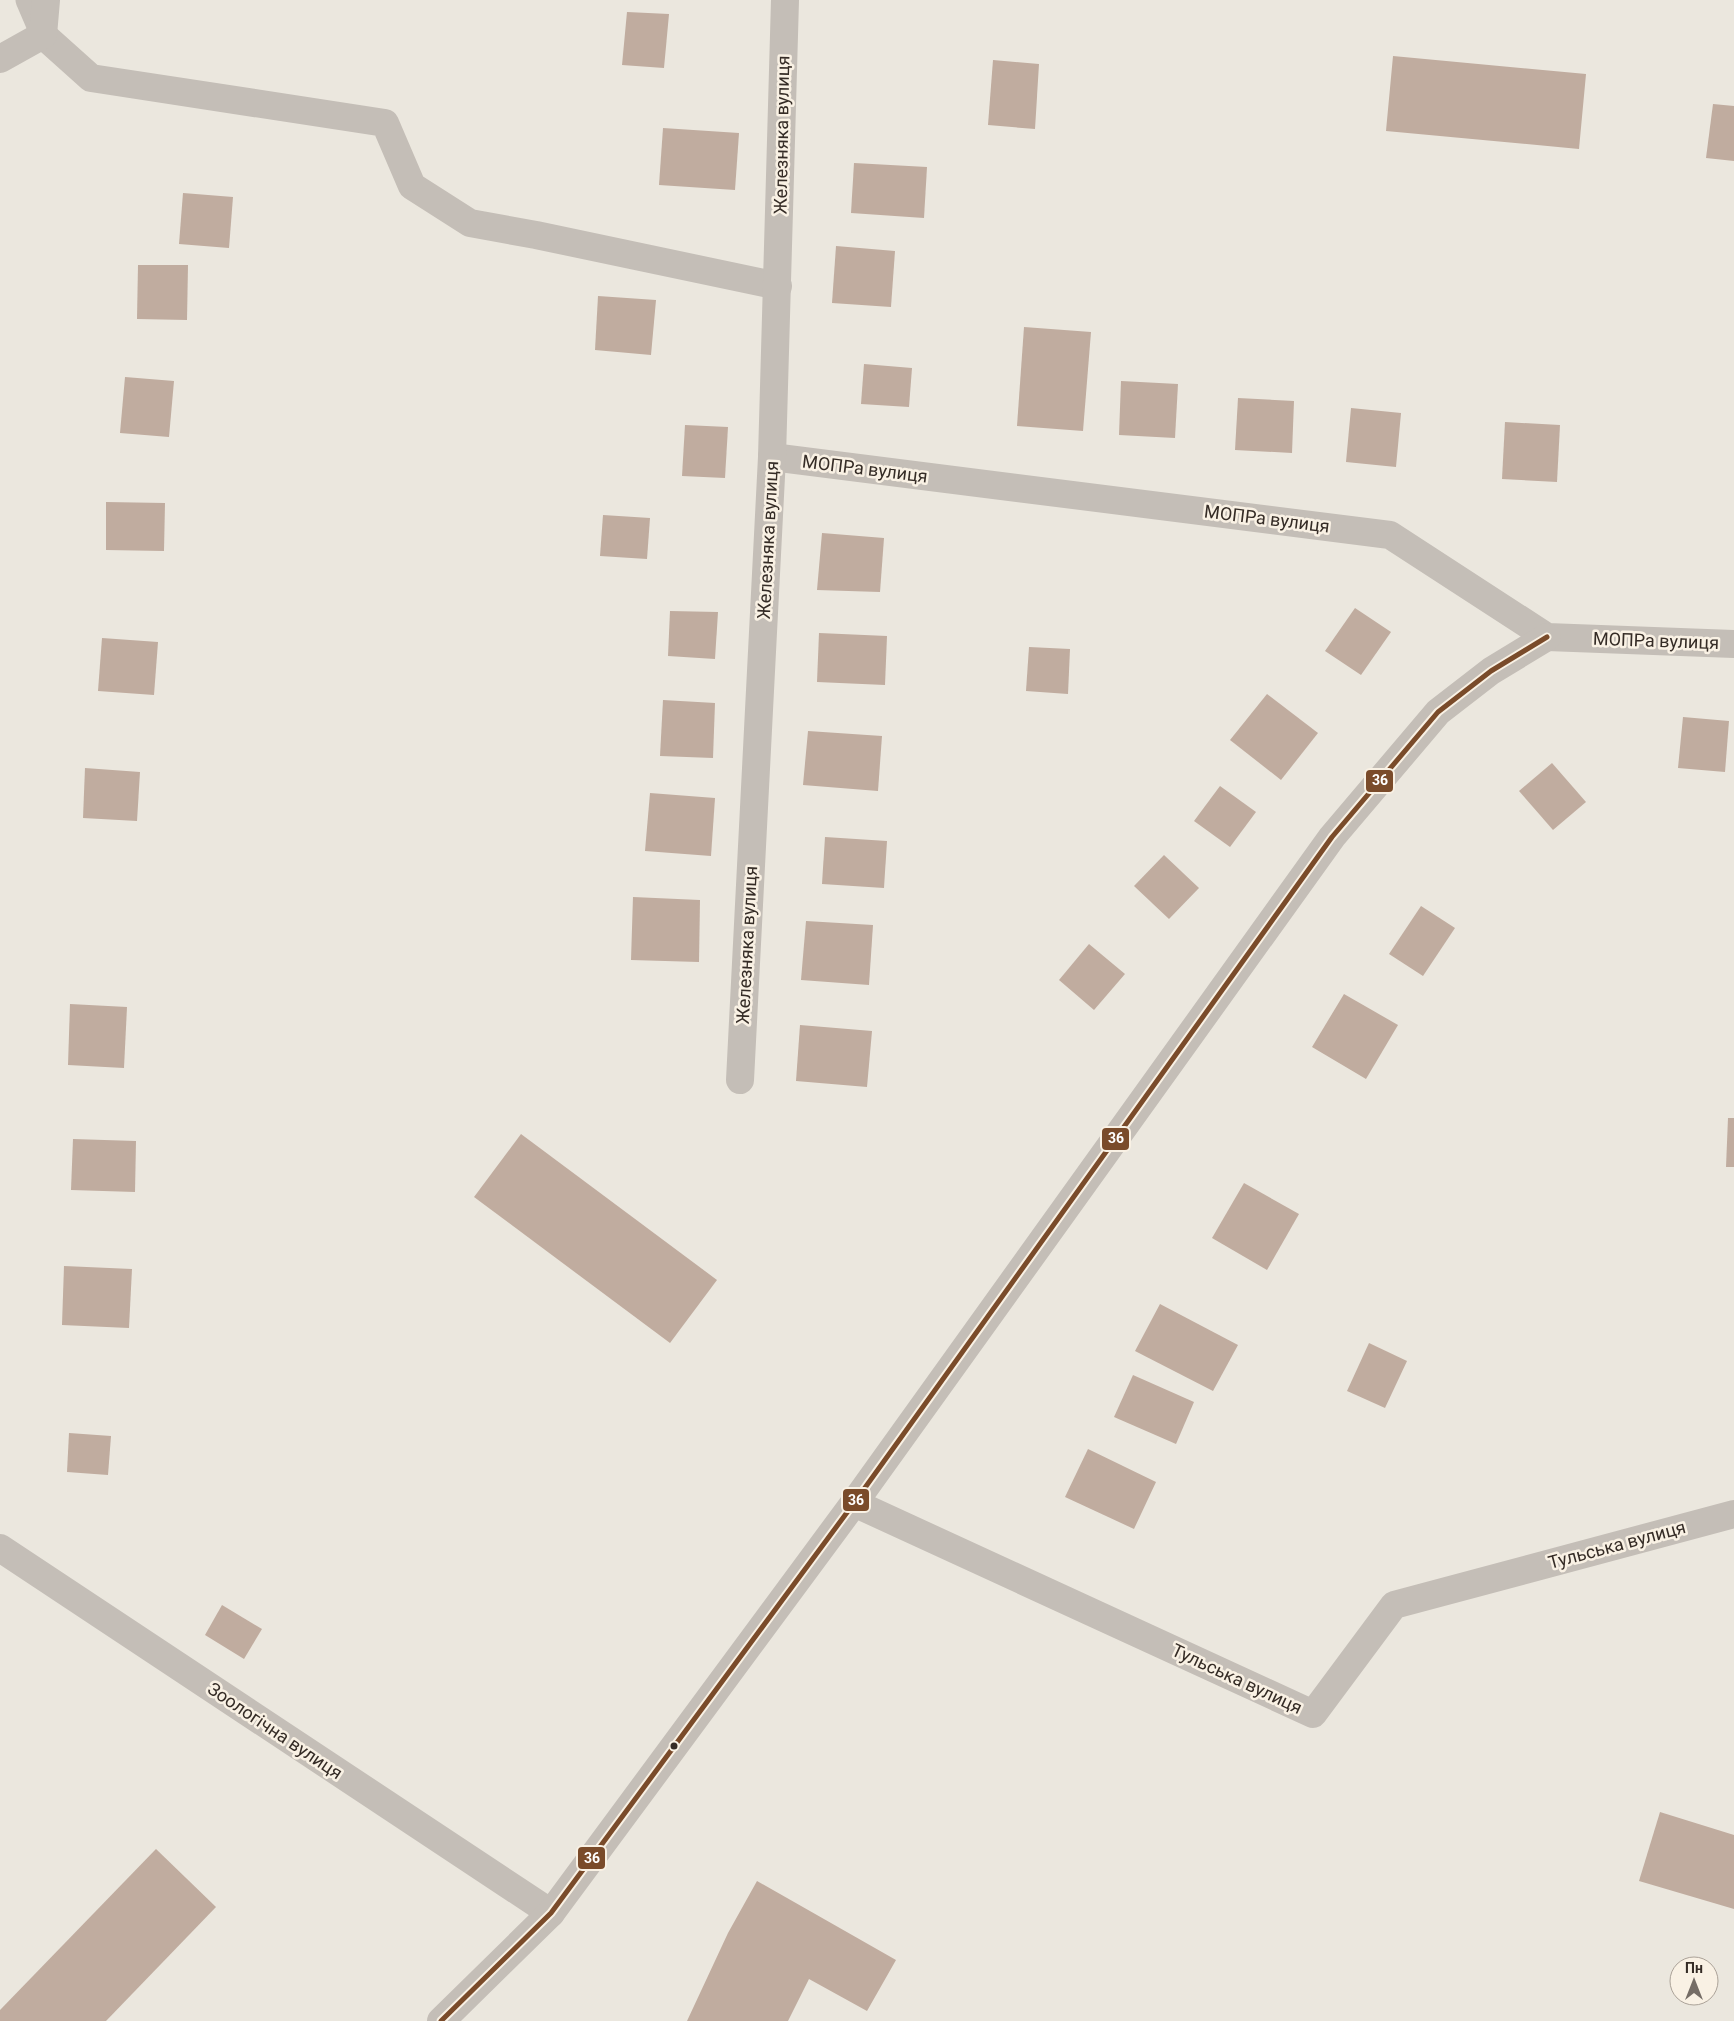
<svg xmlns="http://www.w3.org/2000/svg" width="1734" height="2021" viewBox="0 0 1734 2021" font-family="Roboto,sans-serif">
<style>
.building{fill:#c0ac9f}
.lines{fill:none;stroke-linecap:round;stroke-linejoin:round}
.lane{stroke:#c4beb7;stroke-width:25}
.street{stroke:#c4beb7;stroke-width:28}
.bus-1-casing{stroke:#f9f1e4;stroke-width:9}
.bus-1{stroke:#7a4b2a;stroke-width:5}
.bus-dot{fill:#352c26;stroke:#f9f1e4;stroke-width:2}
.labels{text-anchor:middle;stroke-width:5;stroke-linejoin:round;paint-order:stroke}
.street-label{font-size:18px;fill:#352c26;stroke:#f9f1e4}
.line-badge{stroke:#f9f1e4;stroke-width:2}
.badge-label{font-size:14px;text-anchor:middle;font-weight:bold;fill:#fff}
</style>
<rect width="100%" height="100%" fill="#ebe7de"/>
<g class="building">
<path d="M627,12L669,14L664,68L622,65Z"/>
<path d="M1393,56L1586,74L1579,149L1386,131Z"/>
<path d="M993,60L1039,64L1035,129L988,125Z"/>
<path d="M1713,104L1734,106V161L1706,158Z"/>
<path d="M663,128L739,133L735,190L659,185Z"/>
<path d="M854,163L927,167L924,218L851,213Z"/>
<path d="M183,193L233,197L229,248L179,244Z"/>
<path d="M836,246L895,251L891,307L832,303Z"/>
<path d="M138,265H188L187,320L137,319Z"/>
<path d="M598,296L656,300L651,355L595,350Z"/>
<path d="M1024,327L1091,332L1083,431L1017,426Z"/>
<path d="M864,364L912,368L909,407L861,404Z"/>
<path d="M125,377L174,381L169,437L120,433Z"/>
<path d="M1121,381L1178,384L1175,438L1119,435Z"/>
<path d="M1238,398L1294,401L1292,453L1235,450Z"/>
<path d="M1351,408L1401,413L1396,467L1346,462Z"/>
<path d="M1505,422L1560,425L1557,482L1502,479Z"/>
<path d="M685,425L728,427L725,478L682,476Z"/>
<path d="M106,502L165,503L164,551L106,550Z"/>
<path d="M603,515L650,518L647,559L600,556Z"/>
<path d="M822,533L884,538L880,592L817,590Z"/>
<path d="M1355,608L1391,632L1361,675L1325,651Z"/>
<path d="M670,611L718,612L715,659L668,656Z"/>
<path d="M819,633L887,636L885,685L817,682Z"/>
<path d="M102,638L158,642L154,695L98,691Z"/>
<path d="M1029,647L1070,649L1068,694L1026,691Z"/>
<path d="M1267,694L1318,733L1281,780L1230,740Z"/>
<path d="M663,700L715,703L713,758L660,756Z"/>
<path d="M1683,717L1729,721L1725,772L1678,768Z"/>
<path d="M808,731L882,736L878,791L803,785Z"/>
<path d="M1552,763L1586,802L1553,830L1519,791Z"/>
<path d="M85,768L140,772L137,821L83,818Z"/>
<path d="M1220,786L1256,812L1230,847L1194,821Z"/>
<path d="M650,793L715,798L711,856L645,851Z"/>
<path d="M825,837L887,841L884,888L822,884Z"/>
<path d="M1164,855L1199,888L1169,919L1134,886Z"/>
<path d="M633,897L700,900L699,962L631,960Z"/>
<path d="M1421,906L1455,928L1423,976L1389,954Z"/>
<path d="M806,921L873,925L869,985L801,980Z"/>
<path d="M1089,944L1125,974L1094,1010L1059,980Z"/>
<path d="M1344,994L1398,1025L1366,1079L1312,1047Z"/>
<path d="M70,1004L127,1007L124,1068L68,1065Z"/>
<path d="M800,1025L872,1031L867,1087L796,1081Z"/>
<path d="M1728,1118H1734V1167H1726Z"/>
<path d="M521,1134L717,1280L670,1343L474,1197Z"/>
<path d="M73,1139L136,1141L135,1192L71,1190Z"/>
<path d="M1244,1183L1299,1214L1267,1270L1212,1238Z"/>
<path d="M64,1266L132,1269L129,1328L62,1325Z"/>
<path d="M1160,1304L1238,1345L1213,1391L1135,1351Z"/>
<path d="M1369,1343L1407,1361L1385,1408L1347,1391Z"/>
<path d="M1133,1375L1194,1402L1176,1444L1114,1417Z"/>
<path d="M69,1433L111,1436L108,1475L67,1472Z"/>
<path d="M1088,1449L1156,1482L1134,1529L1065,1497Z"/>
<path d="M222,1605L262,1629L244,1659L205,1635Z"/>
<path d="M1660,1812L1734,1835V1909L1639,1881Z"/>
<path d="M156,1849L216,1907L106,2021H0V2010Z"/>
<path d="M757,1881L896,1960L867,2011L809,1979L788,2021H687L728,1933Z"/>
</g>
<g class="lines">
<path class="lane" d="M28,0L43,35"/>
<g class="street">
<path d="M43,35L91,78L385,123L412,186L470,223L536,235L778,286"/>
<path d="M0,59L43,35L46,0"/>
<path d="M772,457L1390,535L1547,637L1734,644"/>
<path d="M740,1080L772,457L785,0"/>
<path d="M854,1503L1313,1714L1394,1605L1734,1514"/>
<path d="M0,1548L551,1913"/>
<path d="M441,2021L551,1913L854,1503L1332,837L1438,712L1491,671L1547,637"/>
</g>
<g class="bus-1-casing">
<path id="bus-1" d="M441,2021L551,1913L854,1503L1332,837L1438,712L1491,671L1547,637"/>
</g>
<use href="#bus-1" class="bus-1"/>
</g>
<circle class="bus-dot" cx="674" cy="1746" r="4.5"/>
<g class="labels">
<g class="street-label">
<text transform="translate(782 135) rotate(-89)" y="6">Железняка вулиця</text>
<text transform="translate(865 469) rotate(7)" y="6">МОПРа вулиця</text>
<text transform="translate(1267 519) rotate(7)" y="6">МОПРа вулиця</text>
<text transform="translate(768 540) rotate(-87)" y="6">Железняка вулиця</text>
<text transform="translate(1656 641) rotate(2)" y="6">МОПРа вулиця</text>
<text transform="translate(747 945) rotate(-87)" y="6">Железняка вулиця</text>
<text transform="translate(1617 1545) rotate(-15)" y="6">Тульська вулиця</text>
<text transform="translate(1237 1679) rotate(25)" y="6">Тульська вулиця</text>
<text transform="translate(275 1731) rotate(34)" y="6">Зоологічна вулиця</text>
</g>
</g>
<g class="line-badge">
<rect x="1365" y="769" width="29" height="24" rx="5" fill="#7a4b2a"/>
<rect x="1101" y="1127" width="29" height="24" rx="5" fill="#7a4b2a"/>
<rect x="842" y="1488" width="28" height="24" rx="5" fill="#7a4b2a"/>
<rect x="577" y="1846" width="29" height="24" rx="5" fill="#7a4b2a"/>
</g>
<g class="badge-label">
<text x="1380" y="785">36</text>
<text x="1116" y="1143">36</text>
<text x="856" y="1505">36</text>
<text x="592" y="1863">36</text>
</g>
<g transform="translate(1694 1981)"><circle r="24" fill="#f9f1e4" stroke="#aba298"/>
<path d="M0-4L9 19L0 12L-9 19Z" fill="#756d66"/>
<text y="-8" font-size="14" font-weight="bold" text-anchor="middle" fill="#352c26">Пн</text>
</g>
</svg>
